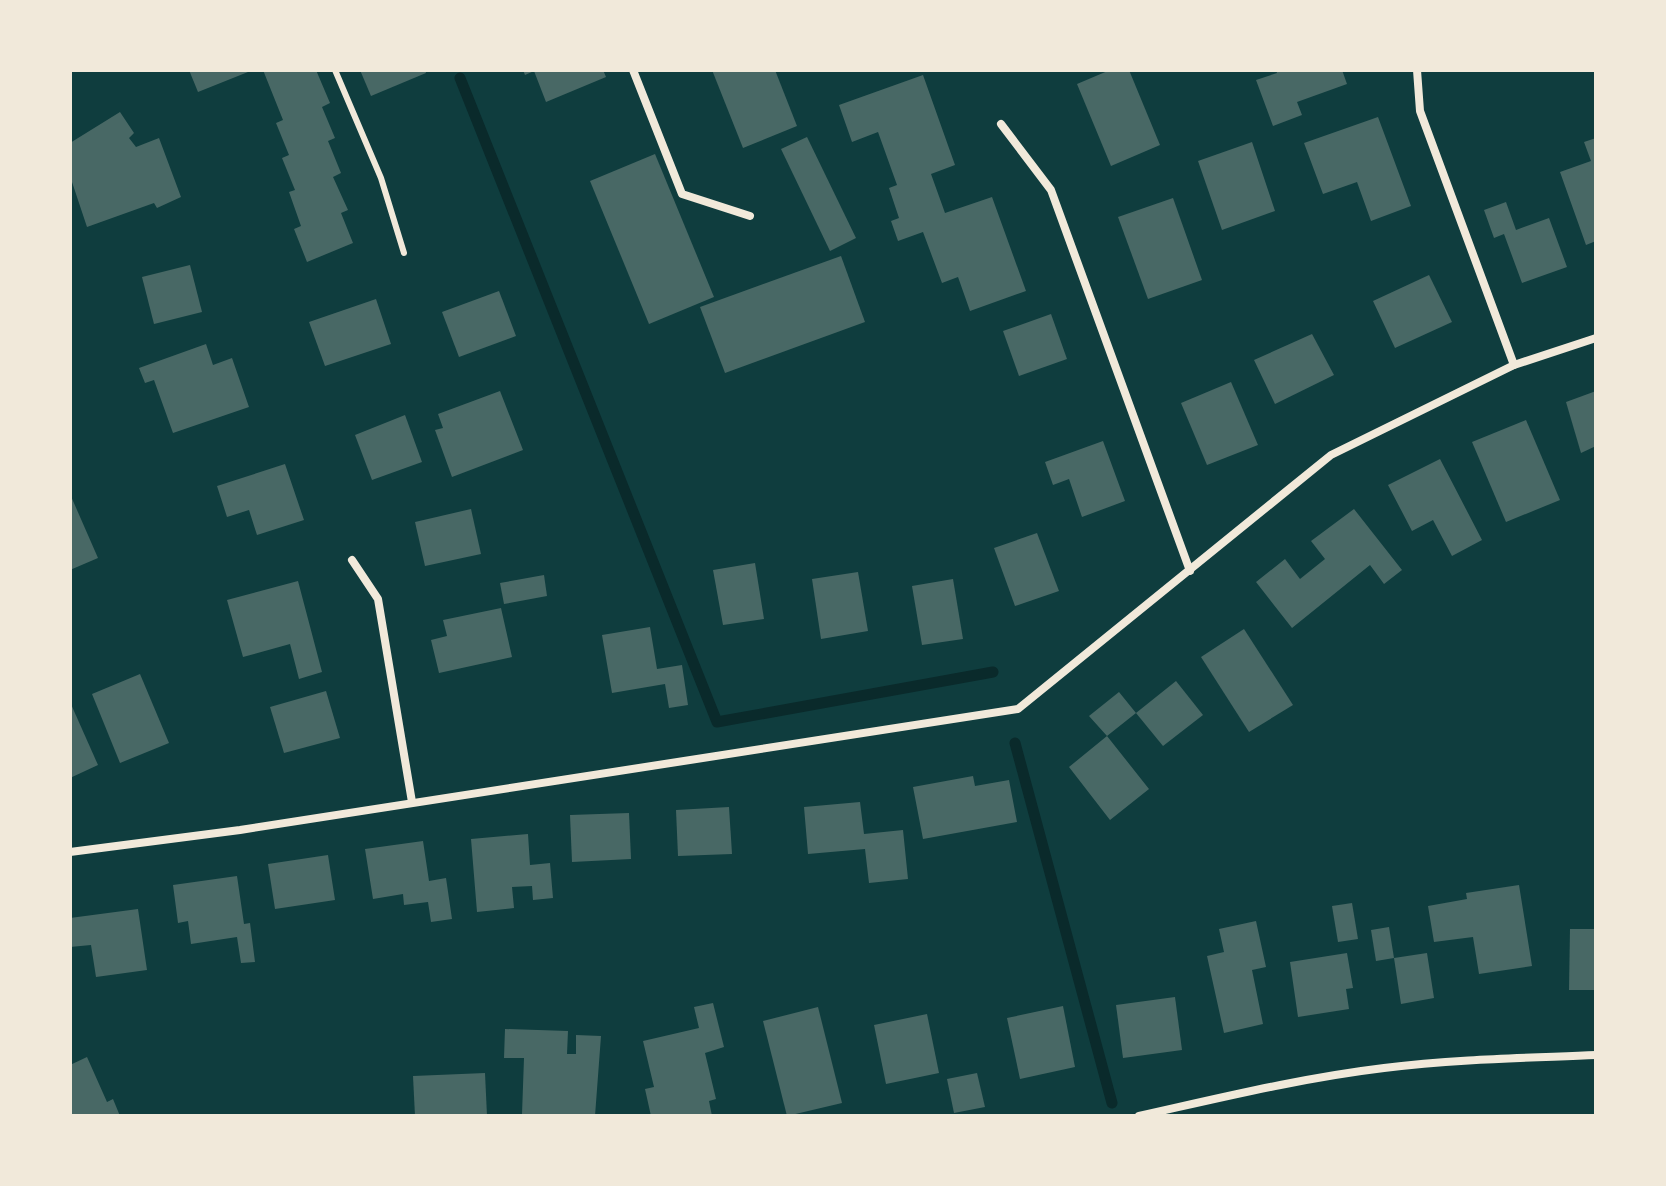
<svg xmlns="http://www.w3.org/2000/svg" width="1666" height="1186" viewBox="0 0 1666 1186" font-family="Manrope,sans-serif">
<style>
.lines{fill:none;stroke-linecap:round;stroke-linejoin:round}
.stream{stroke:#0a2a2b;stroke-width:11}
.building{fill:#486865}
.service{stroke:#f1e9da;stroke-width:6}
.minor{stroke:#f1e9da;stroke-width:8}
</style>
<rect width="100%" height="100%" fill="#0f3d3e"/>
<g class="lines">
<g class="stream">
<path d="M460,78L717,722L993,672"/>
<path d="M1015,743L1112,1103"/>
</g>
</g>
<g class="building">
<path d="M189,70H253L198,92Z"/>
<path d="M263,70H316L330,103L322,107L335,138L328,141L341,173L333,177L348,210L341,213L353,243L307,262L294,229L301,226L289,192L295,190L282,158L289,155L276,123L283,120Z"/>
<path d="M360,70H425L426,73L371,96Z"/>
<path d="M523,70H603L606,77L546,102L534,71L525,75Z"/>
<path d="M712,70H775L797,126L743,148Z"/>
<path d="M1110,70H1129L1160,145L1111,166L1077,84Z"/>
<path d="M1276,70H1342L1347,84L1297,102L1302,115L1273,126L1256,80L1277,73Z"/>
<path d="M923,75L955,165L931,174L945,213L992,197L1026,291L970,311L958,277L942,283L923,232L898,241L891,221L899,218L889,188L897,185L878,132L852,142L839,105Z"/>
<path d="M120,112L134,133L129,138L136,147L159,138L181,197L157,208L154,203L87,227L70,176V143Z"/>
<path d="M1378,117L1411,206L1371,221L1357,182L1323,194L1304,143Z"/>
<path d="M807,137L856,238L830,251L781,149Z"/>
<path d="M1596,138V241L1586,245L1560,172L1591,161L1584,142Z"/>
<path d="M1252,142L1275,211L1222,230L1198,161Z"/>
<path d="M655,154L714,297L649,324L590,181Z"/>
<path d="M1173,198L1202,280L1148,299L1118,217Z"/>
<path d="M1506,202L1516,230L1549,218L1567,267L1522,283L1504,234L1494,238L1484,210Z"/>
<path d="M841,256L865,322L725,373L700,307Z"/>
<path d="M190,265L202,312L154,324L142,277Z"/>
<path d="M1429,275L1452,322L1395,348L1373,301Z"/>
<path d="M499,291L516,336L459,357L442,312Z"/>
<path d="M376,299L391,344L325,366L309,322Z"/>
<path d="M1051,314L1067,359L1019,376L1003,331Z"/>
<path d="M1312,334L1334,375L1275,404L1254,360Z"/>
<path d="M206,344L213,365L232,358L249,407L173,433L154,380L145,383L139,368Z"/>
<path d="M1231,382L1258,445L1207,465L1181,403Z"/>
<path d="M500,391L523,450L452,477L435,430L443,428L438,414Z"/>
<path d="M1596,391V446L1581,453L1566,402Z"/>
<path d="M405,415L422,462L372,480L355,435Z"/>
<path d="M1526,420L1560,500L1506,522L1472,442Z"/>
<path d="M1103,441L1125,501L1082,517L1069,479L1053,485L1045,462Z"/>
<path d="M1440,459L1482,540L1452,556L1433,520L1412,531L1388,485Z"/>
<path d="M285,464L304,520L257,535L249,510L227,517L217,486Z"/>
<path d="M70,494L98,558L70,570Z"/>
<path d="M471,509L481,554L425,566L415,522Z"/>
<path d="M1354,509L1402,570L1384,584L1370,565L1292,628L1256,582L1285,559L1300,579L1325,559L1311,541Z"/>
<path d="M1037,533L1059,591L1015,606L994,548Z"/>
<path d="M755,563L764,619L723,625L713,570Z"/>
<path d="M858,572L868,631L821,639L812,579Z"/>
<path d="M544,575L547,596L504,604L500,583Z"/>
<path d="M953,579L963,639L922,645L912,586Z"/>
<path d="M298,581L322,672L299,679L290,644L243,657L227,600Z"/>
<path d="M501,608L512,657L439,673L431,640L447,636L443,620Z"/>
<path d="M650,627L657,669L682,665L688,705L669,708L665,684L612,693L602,635Z"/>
<path d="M1244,629L1293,705L1249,732L1201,657Z"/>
<path d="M140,674L169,743L120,763L92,694Z"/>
<path d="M1176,681L1203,715L1163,746L1136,713Z"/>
<path d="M326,691L340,738L284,753L270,707Z"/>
<path d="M1119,692L1136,713L1107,736L1149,789L1110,820L1069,767L1107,736L1089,716Z"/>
<path d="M70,702L98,765L70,778Z"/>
<path d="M973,776L975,786L1009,780L1017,822L923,839L913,787Z"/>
<path d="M860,802L864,834L903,830L908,879L869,883L865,849L808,854L804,807Z"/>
<path d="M729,807L732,854L678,856L676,810Z"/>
<path d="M629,813L631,859L572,862L570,815Z"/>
<path d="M528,834L530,865L550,863L553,898L533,900L532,886L512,887L514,908L477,912L471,839Z"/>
<path d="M423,841L429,881L446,878L452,919L431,922L428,902L404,905L403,894L373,899L365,849Z"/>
<path d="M328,855L335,900L275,909L268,864Z"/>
<path d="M237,876L244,924L250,923L255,962L241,963L237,937L191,944L188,921L178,923L173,885Z"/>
<path d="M1519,885L1532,966L1479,974L1473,937L1434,942L1428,906L1467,899L1466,893Z"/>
<path d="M1352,903L1358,939L1338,942L1332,906Z"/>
<path d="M138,909L147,970L96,977L91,945L70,947V918Z"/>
<path d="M1256,921L1266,967L1252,970L1263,1024L1224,1033L1207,956L1224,952L1219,929Z"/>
<path d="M1389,927L1394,958L1376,961L1371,930Z"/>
<path d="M1570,929H1596V990H1569Z"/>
<path d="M1347,953L1353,988L1346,989L1349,1009L1298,1017L1290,962Z"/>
<path d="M1427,953L1434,998L1401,1004L1394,958Z"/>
<path d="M1175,997L1182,1050L1123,1058L1116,1005Z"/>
<path d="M713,1003L724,1047L705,1053L716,1099L709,1101L712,1116H651L645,1089L654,1087L643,1041L699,1028L694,1007Z"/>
<path d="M1063,1006L1075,1067L1020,1079L1007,1018Z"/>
<path d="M818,1007L842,1103L787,1116L763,1021Z"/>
<path d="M927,1014L939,1073L886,1084L874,1025Z"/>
<path d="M505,1029L568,1031L567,1054H576V1035L601,1036L595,1116L522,1114L524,1058H504Z"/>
<path d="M87,1057L107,1102L113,1099L120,1116H70V1065Z"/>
<path d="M485,1073L487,1116H415L413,1076Z"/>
<path d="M977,1073L985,1107L954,1113L947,1079Z"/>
</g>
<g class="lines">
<path class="service" d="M335,70L381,178L404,253"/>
<g class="minor">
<path d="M633,70L682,194L750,216"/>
<path d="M1417,70L1420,111L1514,365"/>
<path d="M1001,124L1051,190L1190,571"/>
<path d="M352,560L378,599L412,802"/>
<path d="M70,852L240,830L1018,709L1331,455L1514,365L1596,338"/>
<path d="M1139,1116C1220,1098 1301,1078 1384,1068C1454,1059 1525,1058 1596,1055"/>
</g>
</g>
<rect width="1666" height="1186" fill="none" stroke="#f1e9da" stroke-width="144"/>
</svg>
